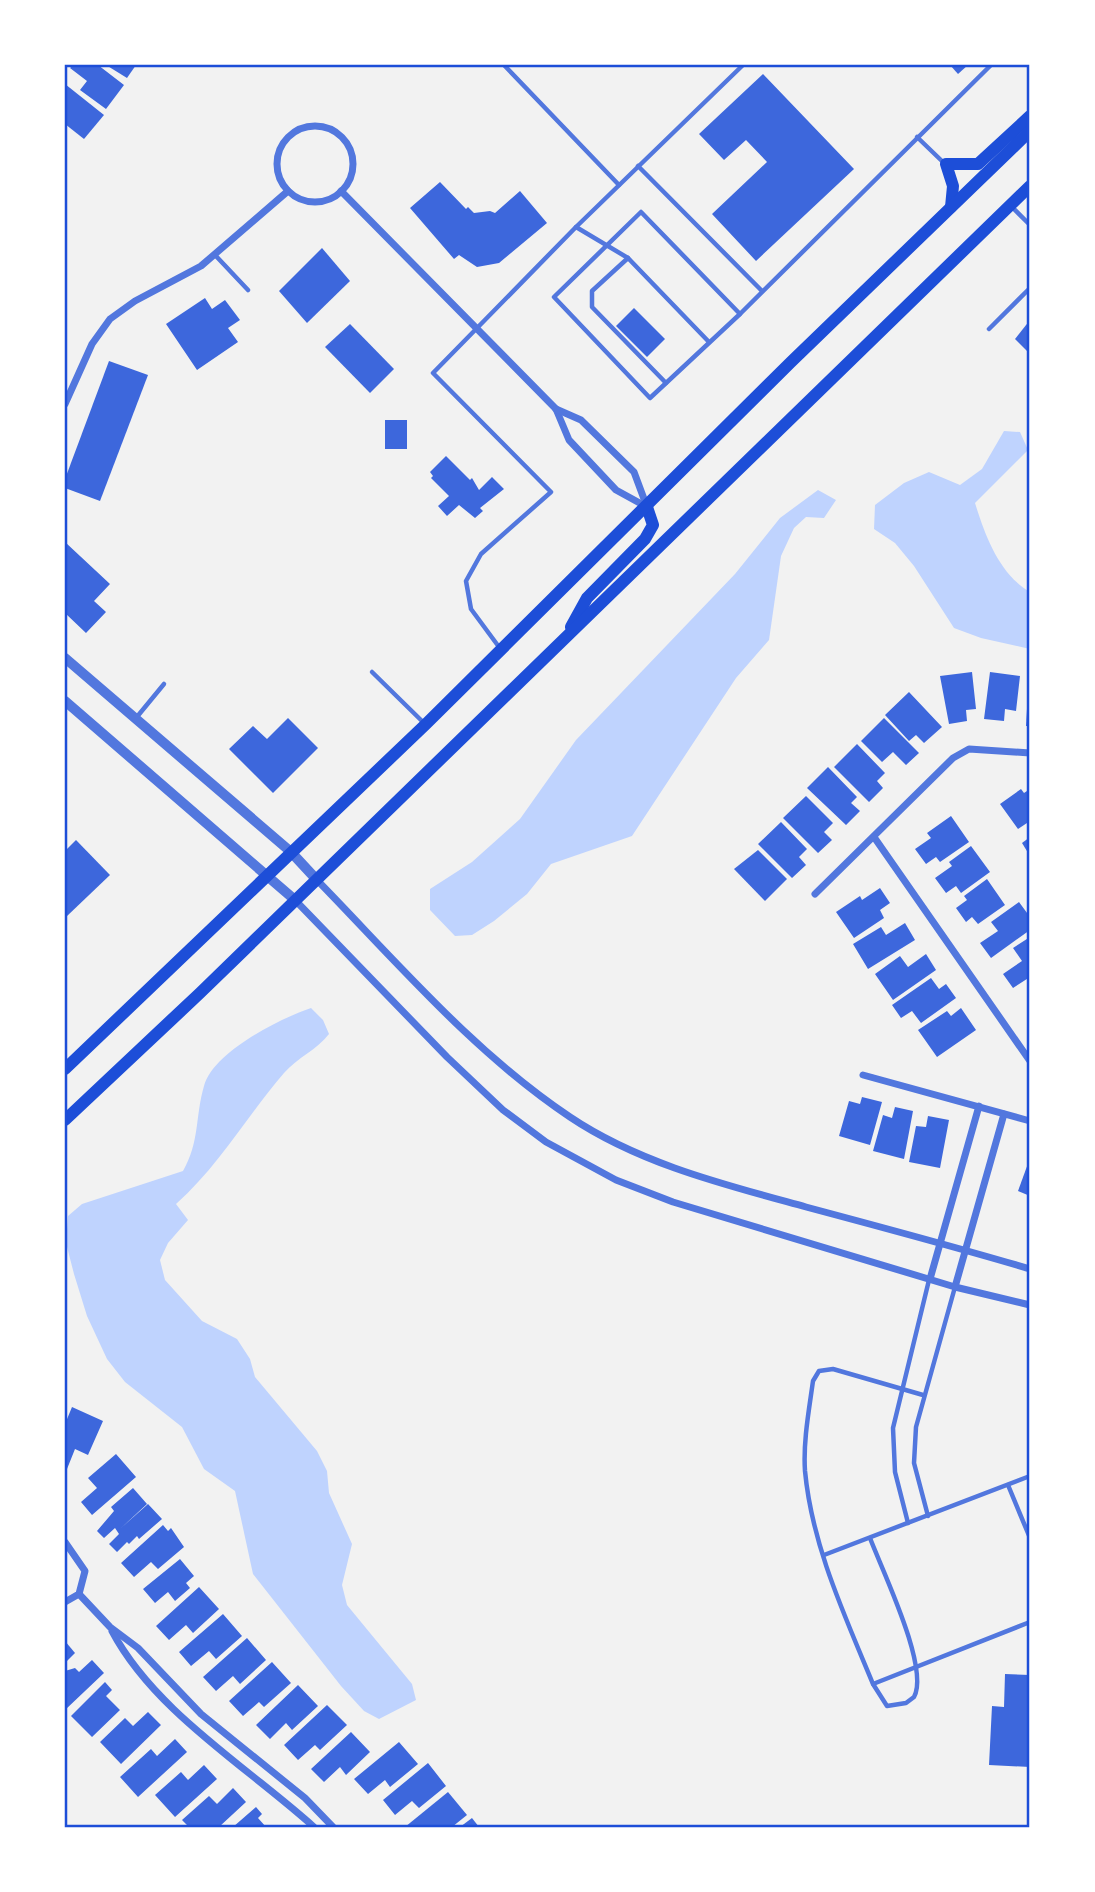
<svg xmlns="http://www.w3.org/2000/svg" width="1095" height="1892" viewBox="0 0 1095 1892" font-family="Poppins,sans-serif">
<style>
.water{fill:#bfd3fe}
.building{fill:#3d67dc}
.lines{fill:none;stroke-linecap:round;stroke-linejoin:round}
.service{stroke:#5277de;stroke-width:4.5}
.minor{stroke:#5277de;stroke-width:7}
.tertiary{stroke:#5277de;stroke-width:10}
.secondary{stroke:#1d4ed8;stroke-width:12}
.neatline{fill:none;stroke:#1d4ed8;stroke-width:2.5}
</style>
<rect width="100%" height="100%" fill="#f2f2f2"/>
<g class="water">
<path d="M1004,431L1020,432L1028,450L975,503C985,535 999,574 1030,592V649L981,638L954,628L914,566L895,543L874,529L875,505L904,483L929,472L960,485L982,469Z"/>
<path d="M818,490L836,500L824,518L806,517L794,528L781,556L769,640L736,678L632,836L551,864L527,894L494,921L472,935L455,936L430,910V889L472,862L520,819L576,740L735,574L780,518Z"/>
<path d="M311,1008L323,1020L329,1034C317,1050 298,1057 284,1073C247,1116 219,1166 176,1204L188,1220L168,1243L160,1260L165,1280L202,1321L237,1339L250,1359L255,1377L317,1451L327,1471L329,1493L352,1544L342,1585L347,1605L412,1684L416,1700L379,1719L364,1711L341,1686L253,1574L235,1491L204,1469L182,1427L125,1382L107,1359L87,1316L74,1274L66,1243L68,1216L82,1204L183,1171C200,1141 195,1117 204,1086C213,1052 279,1019 311,1008Z"/>
</g>
<g class="building">
<path d="M73,65H98L124,85L106,109L80,90L87,81L70,68Z"/>
<path d="M106,65H136L127,78Z"/>
<path d="M950,65H968L958,74Z"/>
<path d="M763,74L854,169L756,261L712,214L767,162L746,140L724,160L699,134Z"/>
<path d="M65,84L104,115L84,139L65,124Z"/>
<path d="M440,182L466,209L468,207L474,213L490,211L495,213L520,191L547,223L499,263L477,267L459,255L454,259L410,208Z"/>
<path d="M322,248L350,281L307,323L279,291Z"/>
<path d="M205,298L212,309L225,300L240,320L228,328L238,342L197,370L166,324Z"/>
<path d="M634,308L665,339L647,357L616,326Z"/>
<path d="M1030,320V354L1015,339Z"/>
<path d="M350,324L394,369L370,393L325,347Z"/>
<path d="M109,361L148,375L100,501L65,488V479Z"/>
<rect x="385" y="420" width="22" height="29"/>
<path d="M446,456L470,480L472,478L479,490L492,477L504,489L480,508L483,511L475,518L459,505L447,516L438,506L449,496L431,478L433,476L430,472Z"/>
<path d="M65,542L110,584L94,601L106,612L86,633L65,613Z"/>
<path d="M972,672L976,709L966,710L967,721L949,724L940,676Z"/>
<path d="M990,672L1020,676L1016,711L1005,709L1004,721L984,719Z"/>
<path d="M1028,691H1030V726H1026Z"/>
<path d="M909,692L942,727L924,743L916,735L909,741L885,715Z"/>
<path d="M288,718L318,748L273,793L229,749L253,726L267,739Z"/>
<path d="M884,718L919,753L906,765L893,752L882,762L861,741Z"/>
<path d="M857,744L885,773L877,781L883,788L869,802L834,767Z"/>
<path d="M828,767L857,797L851,803L860,811L846,825L807,788Z"/>
<path d="M1021,789L1024,793L1030,789V821L1018,829L1000,804Z"/>
<path d="M806,796L833,823L824,832L832,840L818,853L783,818Z"/>
<path d="M951,816L969,842L940,862L936,857L926,864L915,849L931,838L927,833Z"/>
<path d="M781,822L807,849L799,857L806,865L792,878L758,844Z"/>
<path d="M1030,837V856L1022,843Z"/>
<path d="M76,840L110,875L66,917L65,851Z"/>
<path d="M971,846L990,872L961,893L956,886L946,893L935,878L952,866L949,862Z"/>
<path d="M758,850L787,879L765,901L734,869Z"/>
<path d="M987,879L1005,905L978,924L972,917L966,922L956,908L967,900L964,896Z"/>
<path d="M880,888L890,903L880,910L884,918L854,938L836,912L860,896L862,900Z"/>
<path d="M1019,902L1030,917V930L991,958L980,943L998,931L991,922Z"/>
<path d="M905,923L915,940L868,969L853,944L881,927L886,935Z"/>
<path d="M1030,937V977L1013,988L1003,974L1022,961L1013,948Z"/>
<path d="M926,954L936,970L893,1000L875,974L900,956L908,967Z"/>
<path d="M931,978L939,989L946,984L956,998L921,1023L912,1011L901,1018L892,1005Z"/>
<path d="M961,1008L976,1030L937,1057L918,1030L947,1011L951,1016Z"/>
<path d="M862,1097L882,1102L870,1145L839,1136L849,1101L860,1104Z"/>
<path d="M895,1107L913,1111L904,1159L873,1151L883,1115L892,1118Z"/>
<path d="M928,1116L949,1120L940,1168L909,1162L916,1126L926,1127Z"/>
<path d="M1030,1158V1196L1018,1191Z"/>
<path d="M72,1407L103,1421L88,1455L75,1449L65,1474V1424Z"/>
<path d="M116,1454L136,1477L92,1515L81,1502L97,1488L88,1478Z"/>
<path d="M133,1488L147,1504L121,1528L148,1504L162,1519L139,1539L137,1536L129,1544L127,1542L117,1552L109,1544L119,1534L115,1528L104,1538L97,1531L114,1511L111,1507Z"/>
<path d="M163,1525L168,1531L171,1528L184,1547L158,1569L151,1562L134,1577L121,1563Z"/>
<path d="M180,1559L194,1576L186,1583L190,1588L175,1601L168,1592L155,1603L143,1589Z"/>
<path d="M199,1587L219,1609L193,1633L186,1625L169,1640L156,1626Z"/>
<path d="M223,1614L242,1636L216,1659L209,1651L191,1666L179,1652Z"/>
<path d="M247,1638L266,1660L240,1684L233,1676L216,1691L203,1677Z"/>
<path d="M65,1641L75,1653L65,1663Z"/>
<path d="M92,1660L104,1673L65,1710V1671L75,1668L79,1672Z"/>
<path d="M272,1662L291,1683L264,1707L259,1702L243,1716L229,1701Z"/>
<path d="M1005,1674L1030,1675V1767L989,1765L992,1706L1004,1707Z"/>
<path d="M105,1682L112,1690L106,1696L120,1710L92,1737L71,1716Z"/>
<path d="M298,1685L318,1706L292,1730L286,1723L270,1739L256,1725Z"/>
<path d="M327,1705L347,1725L320,1750L315,1745L298,1760L284,1745Z"/>
<path d="M148,1712L161,1725L121,1764L100,1742L125,1718L133,1726Z"/>
<path d="M351,1732L370,1752L346,1775L340,1767L324,1782L311,1769Z"/>
<path d="M175,1739L187,1752L138,1797L120,1777L151,1749L157,1756Z"/>
<path d="M399,1742L418,1764L390,1787L385,1780L368,1794L354,1779Z"/>
<path d="M428,1763L446,1786L419,1808L412,1801L395,1815L383,1800Z"/>
<path d="M204,1765L217,1779L175,1817L155,1795L181,1772L188,1780Z"/>
<path d="M233,1788L246,1802L219,1827H189L182,1820L209,1796L217,1804Z"/>
<path d="M448,1792L467,1815L452,1827H405Z"/>
<path d="M256,1807L262,1814L258,1818L266,1827H233Z"/>
<path d="M472,1818L479,1827H460Z"/>
</g>
<g class="lines">
<g class="service">
<path d="M504,65L619,185"/>
<path d="M917,137L944,163"/>
<path d="M638,166L762,291"/>
<path d="M1011,206L1030,225"/>
<path d="M641,212L740,314L650,398L554,297Z"/>
<path d="M576,227L628,258L709,342"/>
<path d="M215,255L248,290"/>
<path d="M628,258L592,291V307L666,383"/>
<path d="M740,314L991,65"/>
<path d="M989,329L1030,288"/>
<path d="M499,647L471,609L466,581L481,554L551,492L433,373L576,227L743,65"/>
<path d="M372,672L425,724"/>
<path d="M136,718L164,684"/>
<path d="M923,1395L833,1369L819,1371L813,1381C809,1410 803,1442 805,1471C812,1546 845,1616 873,1684L1030,1622"/>
<path d="M1008,1485L1030,1538"/>
<path d="M928,1516L914,1463L916,1427L955,1287"/>
<path d="M908,1523L895,1472L893,1428L929,1280"/>
<path d="M870,1538C882,1570 930,1668 914,1697L906,1703L887,1706L873,1684"/>
<path d="M824,1555L1030,1476"/>
</g>
<g class="minor">
<circle cx="315" cy="164" r="38"/>
<path d="M341,191L556,409L569,440L616,490L647,507"/>
<path d="M65,404L92,344L110,319L135,301L201,266L288,191"/>
<path d="M556,409L581,420L634,472L647,507"/>
<path d="M874,837L1030,1061"/>
<path d="M316,879C396,961 474,1053 570,1117C640,1164 726,1185 806,1207C881,1227 956,1247 1030,1269"/>
<path d="M815,894L953,758L969,749L1030,753"/>
<path d="M295,900L447,1057L503,1110L546,1142L616,1180L673,1202L955,1287L1030,1305"/>
<path d="M863,1075L1030,1121"/>
<path d="M930,1279L979,1106"/>
<path d="M955,1287L1004,1114"/>
<path d="M65,1542L85,1571L79,1594L65,1602"/>
<path d="M79,1594L110,1627L138,1648L201,1714L305,1798L333,1827"/>
<path d="M112,1631C154,1711 249,1768 314,1827"/>
</g>
<g class="tertiary">
<path d="M65,658L291,852L316,879"/>
<path d="M65,701L295,900"/>
</g>
<g class="secondary">
<path d="M951,207L953,186L946,164H978L1030,116"/>
<path d="M571,627L587,598L645,539L653,525L647,507"/>
<path d="M65,1069L426,724L791,362L1030,131"/>
<path d="M65,1120L200,993L1030,186"/>
</g>
</g>
<rect width="1095" height="1892" fill="none" stroke="#ffffff" stroke-width="133"/>
<rect x="66" y="66" width="962" height="1760" class="neatline"/>
</svg>
